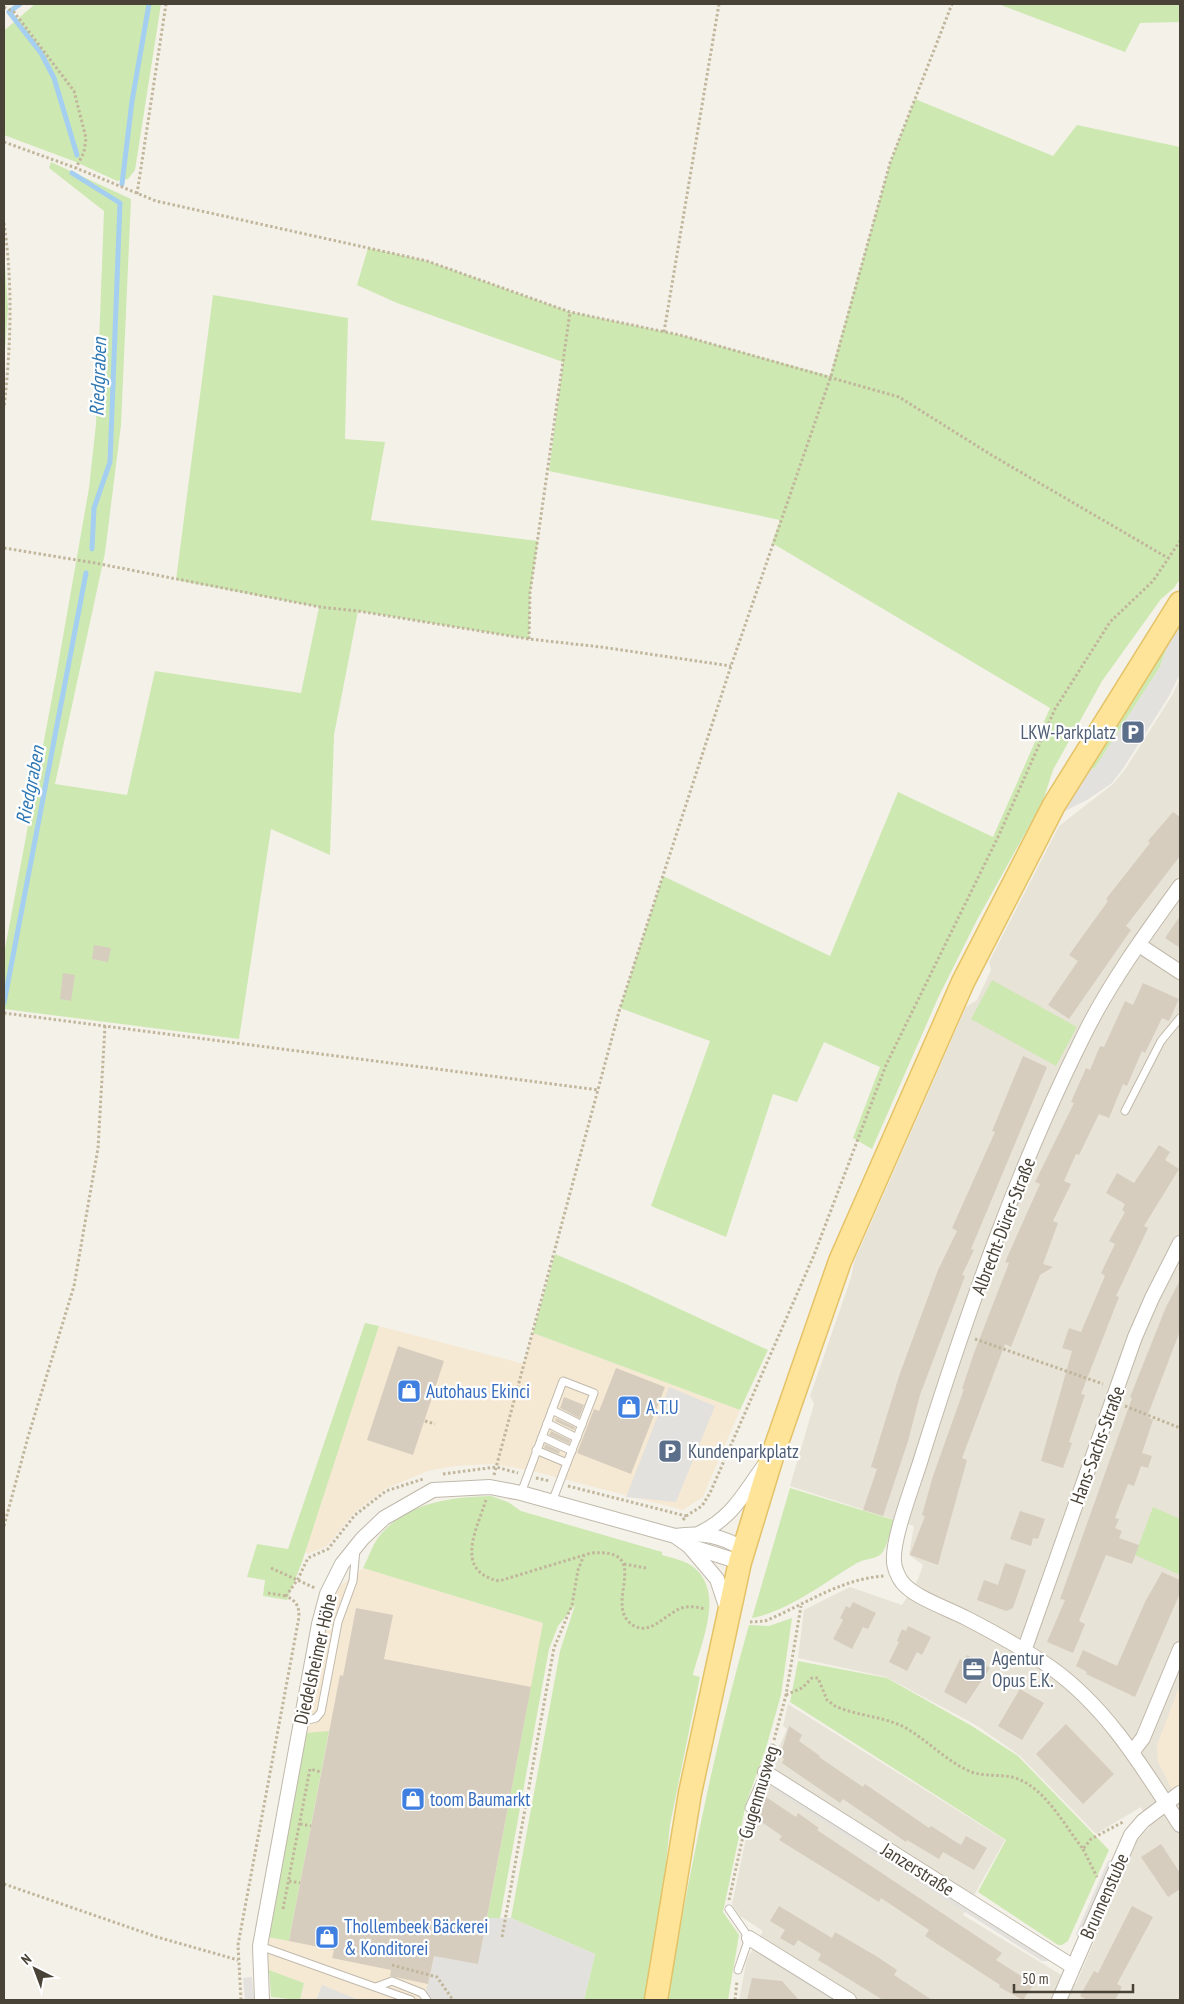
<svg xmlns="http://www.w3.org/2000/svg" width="1184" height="2004" viewBox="0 0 1184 2004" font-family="'PT Sans Narrow',sans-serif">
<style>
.residential{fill:#e8e3d7}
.commercial{fill:#f6e9d4}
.green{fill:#cee8b2}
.parking{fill:#e3e1dd}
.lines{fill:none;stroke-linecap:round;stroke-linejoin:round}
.stream{stroke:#a5cff0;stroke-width:5}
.building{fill:#d6cdbe}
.lane-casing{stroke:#c0b9ab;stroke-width:9}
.street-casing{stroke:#c0b9ab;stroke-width:16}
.primary-casing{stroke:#e4c267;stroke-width:25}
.path{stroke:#c1b69c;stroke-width:3;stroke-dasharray:2.5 2.5;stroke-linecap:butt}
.lane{stroke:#fff;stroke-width:7}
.street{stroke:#fff;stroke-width:14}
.primary{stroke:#fee498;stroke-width:22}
.labels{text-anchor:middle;stroke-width:4.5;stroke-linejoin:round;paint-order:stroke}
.service-label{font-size:19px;fill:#4e5e75;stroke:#fff;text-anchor:start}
.street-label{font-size:19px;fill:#484237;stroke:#fff}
.shop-label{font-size:19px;fill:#366cbe;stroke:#fff;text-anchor:start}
.water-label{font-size:20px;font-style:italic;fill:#3078b4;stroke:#fff}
</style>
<rect width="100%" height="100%" fill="#f4f1e9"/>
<path class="residential" d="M1180,679V2000H739L747,1959L763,1931L740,1916L732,1904L752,1810L787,1729L783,1726L788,1704L1005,1840L963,1915L1076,1984L1138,1839L1150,1827L1141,1807L1096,1834L1020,1756L976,1725L886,1677L798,1658L804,1610L850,1587L902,1605L918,1579L923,1565L909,1555L914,1526L790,1486L814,1404L810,1396L851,1278L854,1262L966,1007L977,1000L991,970L989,962L1059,826L1113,784L1126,768L1171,697Z"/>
<g class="commercial">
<path d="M379,1326L524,1364L533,1333L740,1410L703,1497L683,1510L532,1471L494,1464L455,1466L428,1471L385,1489L354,1513L326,1547L307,1554L305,1551Z"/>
<path d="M363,1568L543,1623L500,1918H511L584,2000H300L304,1983L269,1970L267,1937L289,1941L329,1732L305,1733L325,1633L336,1589Z"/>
<path d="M1180,1685V1805L1158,1762L1157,1745Z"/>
</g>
<g class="green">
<path d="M35,4H161L135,170L128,179L117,181L76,162L4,135V28L6,29Z"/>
<path d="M998,4H1180V22L1140,23L1125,52Z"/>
<path d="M915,99L1053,156L1077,125L1180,147V579L1174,588L1161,599L1102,681L1053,770L1043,801L977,920L938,998L872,1149L853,1138L880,1067L824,1042L797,1102L773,1094L726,1237L651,1206L710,1041L620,1008L663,876L830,956L898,792L993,837L1050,708L772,543L780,520L549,471L563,362L397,303L357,285L368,248L427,261L570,312L680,335L830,376L890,163Z"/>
<path d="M51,162L131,199L121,425L105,553L55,784L127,795L155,671L301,693L319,607L176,580L213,295L348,318L345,439L385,442L371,520L538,541L530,593L529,639L358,611L334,735L330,855L271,829L239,1039L4,1009V954L57,671L89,488L96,424L104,211L49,168Z"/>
<path d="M4,250L8,308L4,364Z"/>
<path d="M1162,644L1167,647L1160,667L1095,768L1085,772Z"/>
<path d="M992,980L1077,1027L1056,1066L971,1019Z"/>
<path d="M555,1254L626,1284L768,1350L740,1410L533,1333Z"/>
<path d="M365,1323L379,1326L302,1562L287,1600L263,1596L265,1580L247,1577L257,1544L288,1549Z"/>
<path d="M790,1488L894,1520C890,1530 888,1545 882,1553C876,1560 865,1558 857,1563C823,1583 791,1610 752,1618Z"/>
<path d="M491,1496L508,1502L521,1511L662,1552V1555C672,1558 684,1560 692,1566C726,1591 701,1642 693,1675L700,1677L670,1825L659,1930L647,2000H584L595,1954L511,1918L560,1651L575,1605L558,1626L549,1649L500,1918H487L543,1623L363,1568C369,1557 373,1543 381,1534C408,1502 453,1497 491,1496Z"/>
<path d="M1153,1507L1180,1519V1575L1135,1555Z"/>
<path d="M792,1618L781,1695L766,1748L746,1804L723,1912L739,1935L728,2000H667C689,1875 714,1747 749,1625L769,1626Z"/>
<path d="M798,1661L887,1678L972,1726L1018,1756L1109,1850L1068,1941L1062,1945H1058L978,1892L1006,1840L790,1702Z"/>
<path d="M329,1731L289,1941L267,1937L305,1733Z"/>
<path d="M269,1970L304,1983L300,2000L271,1997Z"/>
</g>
<g class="parking">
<path d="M1180,615V674L1169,696L1124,767L1112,783L1087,800L1059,814L1085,772L1095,768L1160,667L1167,647L1162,644Z"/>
<path d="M669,1387L715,1406L676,1502L626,1497Z"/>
<path d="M771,1788H780L1050,1961H1042Z"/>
<path d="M1114,1859L1079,1939L1076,1934L1108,1861Z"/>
<path d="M487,1918H511L595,1954L584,2000H424L434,1956Z"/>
<path d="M759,1954H766L839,2000H831Z"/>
<path d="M252,1977L254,2000H245L243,1978Z"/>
<path d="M322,1985L359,2000H316Z"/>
</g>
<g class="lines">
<g class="stream">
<path d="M20,4L9,12L41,53L54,78L77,155"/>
<path d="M72,173L120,203L110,462L94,508L92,549"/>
<path d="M122,184L132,101L149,4"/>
<path d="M4,1003L86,573"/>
</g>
</g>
<g class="building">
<path d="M1173,812L1180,817V856L1126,926L1131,930L1069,1019L1048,1005L1078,961L1069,955L1108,901L1106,899L1150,843L1148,841Z"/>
<path d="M1180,916V948L1165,938Z"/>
<path d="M94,945L111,948L108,962L92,959Z"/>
<path d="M63,973L75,975L71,1001L60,999Z"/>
<path d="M1143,983L1179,999L1169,1021L1162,1018L1145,1053L1142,1051L1127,1086L1123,1084L1109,1118L1099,1114L1079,1155L1076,1154L1064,1181L1071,1184L1053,1221L1058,1223L1043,1264L1053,1267L1040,1275L1011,1347L1005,1344L962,1458L967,1460L938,1565L910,1555L925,1516L922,1515L933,1476L964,1389H962L974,1353L1009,1263L1005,1262L1040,1184L1035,1182L1074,1103L1071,1102L1086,1068L1090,1070L1100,1046L1104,1047L1125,1001L1133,1005Z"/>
<path d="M1023,1056L1047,1067L971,1249L974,1250L962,1275L965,1276L920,1395L908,1441L883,1516L863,1510L877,1469L871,1467L899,1376L938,1270L957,1231L952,1228L995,1132L992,1131Z"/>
<path d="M1159,1145L1170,1152L1165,1160L1179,1169L1144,1226L1148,1228L1116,1296L1119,1297L1081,1394L1085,1395L1069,1442L1072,1443L1063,1468L1041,1461L1072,1351L1062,1348L1069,1328L1081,1332L1105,1276L1101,1273L1115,1244L1109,1241L1125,1212L1122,1210L1125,1204L1106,1193L1117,1173L1134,1183Z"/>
<path d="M1180,1280V1331L1147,1417L1153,1420L1142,1453L1152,1456L1148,1468L1141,1466L1134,1486L1128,1484L1115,1518L1119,1519L1115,1528L1122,1531L1119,1538L1139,1545L1132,1564L1106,1555L1079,1621L1085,1624L1073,1653L1047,1642L1065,1600L1060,1599L1132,1398L1130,1397L1166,1307Z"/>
<path d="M398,1346L444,1361L413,1455L367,1440Z"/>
<path d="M616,1368L665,1387L631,1474L577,1453L594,1409L599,1411Z"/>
<path d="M564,1397L584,1405L579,1418L560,1408Z"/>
<path d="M556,1418L575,1427L574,1430L555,1421Z"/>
<path d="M551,1431L570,1440L569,1444L549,1435Z"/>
<path d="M545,1444L560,1451L559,1454L544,1448Z"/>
<path d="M1020,1511L1045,1519L1038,1539L1033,1538L1031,1546L1010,1539Z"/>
<path d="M1005,1563L1026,1570L1013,1608L1006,1611L977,1600L984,1580L998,1585Z"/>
<path d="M1162,1572L1180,1580V1593L1135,1697L1086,1674L1087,1672L1076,1666L1083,1650L1117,1666L1145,1602Z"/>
<path d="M853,1602L876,1613L868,1629L863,1627L852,1649L833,1639L843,1620L840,1618L846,1606L850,1608Z"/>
<path d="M356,1608L393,1615L384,1659L531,1687L478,1964L434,1956L428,1984L390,1976L391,1970L332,1958L334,1950L289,1941L340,1675L343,1676Z"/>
<path d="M908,1626L931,1637L922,1655L917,1652L907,1671L889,1662L899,1642L897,1641L902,1629L906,1631Z"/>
<path d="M967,1655L990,1668L966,1704L944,1692L960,1659L964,1661Z"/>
<path d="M1020,1689L1044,1703L1022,1740L998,1726Z"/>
<path d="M1066,1724L1114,1774L1083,1804L1036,1754Z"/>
<path d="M789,1726L802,1735L799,1741L820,1756L819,1757L863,1787L865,1784L929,1828L931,1826L961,1845L966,1836L987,1848L974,1870L943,1852L939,1859L907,1840L906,1842L843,1799L840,1803L782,1763L784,1759L780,1756Z"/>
<path d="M766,1797L796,1817L798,1813L819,1828L817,1830L1002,1953L996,1960L1034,1984L1023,2000L999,1987L1000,1985L925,1936L929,1930L881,1898L879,1902L779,1840L782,1836L753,1816Z"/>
<path d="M1161,1844L1180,1873V1889L1168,1897L1141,1857Z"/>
<path d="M779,1906L832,1938L835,1932L876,1956L897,1970L894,1975L932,2000H883L818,1960L821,1954L798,1940L794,1946L780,1938L785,1930L770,1921Z"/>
<path d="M1132,1906L1153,1917L1117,1984L1122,1987L1115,2000H1087L1080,1996L1094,1971L1098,1973Z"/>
<path d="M752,1978L782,1981L799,2000H747Z"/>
</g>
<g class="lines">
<g class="lane-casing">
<g id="lane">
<path d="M1125,1111L1161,1041L1180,1018"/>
<path d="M552,1410L582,1425"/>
<path d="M547,1423L577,1438"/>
<path d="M542,1437L572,1451"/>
<path d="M536,1450L567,1463"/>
<path d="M521,1493L563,1381L594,1393L552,1502"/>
<path d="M301,1722L316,1718L321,1712L338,1622L353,1581L356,1549"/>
<path d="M749,1808L765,1772L772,1748"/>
<path d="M729,1909L749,1938L738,1970"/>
<path d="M260,1946L411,2000"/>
<path d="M376,1987L392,1981L422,1993L427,2000"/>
</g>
</g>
<g class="street-casing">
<g id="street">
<path d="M1180,886C1146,933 1110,982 1084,1035C1017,1169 967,1313 922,1456C915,1480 892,1538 894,1561C894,1567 898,1577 902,1582C913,1597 949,1609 966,1618C995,1633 1024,1649 1050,1667C1107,1707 1143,1768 1180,1825"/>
<path d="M1139,945L1180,972"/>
<path d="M700,1533C733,1517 743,1494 764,1466"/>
<path d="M675,1536C701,1532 722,1535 744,1550"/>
<path d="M689,1546L740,1562"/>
<path d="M1024,1651L1135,1337L1152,1298L1180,1243"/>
<path d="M1133,1751L1143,1738L1180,1649"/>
<path d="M765,1772L1072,1966"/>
<path d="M749,1938L849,2000"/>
<path d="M262,2000L260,1946L319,1624L327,1594L342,1564L362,1539L384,1518L433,1490L490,1487L521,1493L675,1536L689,1546L717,1579L726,1606"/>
<path d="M1059,2000L1131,1835L1143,1821L1180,1793"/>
</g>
</g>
<g class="primary-casing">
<path id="primary" d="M656,2000L690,1793L740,1562L772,1457L840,1261L963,982L1054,805L1180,603"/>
</g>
<g class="path">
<path d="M4,7L14,12L74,91L86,138L84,152L76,168"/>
<path d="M4,142L76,168L156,201L427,261L570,312L680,335L899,397L993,456L1168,558"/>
<path d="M137,194L166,4"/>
<path d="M4,223C13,285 11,346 4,408"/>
<path d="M664,332L719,4"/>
<path d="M4,548L95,563L320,607L358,611L529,639L601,647L731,666"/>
<path d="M529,639L530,593L570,312"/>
<path d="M4,1013L599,1090"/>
<path d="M975,1339L1103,1384"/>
<path d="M1125,1406L1180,1428"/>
<path d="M425,1421L435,1424"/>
<path d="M443,1474L496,1467L518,1473"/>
<path d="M494,1475L620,1008L731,666L831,376L890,163L952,4"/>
<path d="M536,1478L550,1481"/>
<path d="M568,1486L686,1516"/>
<path d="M486,1500C476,1531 454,1571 499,1581L591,1553C653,1548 606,1600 629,1622C647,1639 662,1617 679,1609C688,1605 697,1607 705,1609"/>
<path d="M683,1520L686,1516L702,1506L710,1493L814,1255L886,1065L999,835L1055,709L1110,622L1153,581L1180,541"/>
<path d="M4,1526L28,1437L74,1286L98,1148L105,1026"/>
<path d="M624,1564L646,1568"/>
<path d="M271,1568L315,1588"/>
<path d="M268,1593L286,1596"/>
<path d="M750,1622L765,1621C804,1605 842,1578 885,1576"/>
<path d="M786,1695L802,1688L812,1678H818L827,1700L835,1706C857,1716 882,1716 904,1727C926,1739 944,1759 967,1770C980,1777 997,1774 1012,1777C1044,1785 1064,1825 1083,1849L1091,1839L1123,1822"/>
<path d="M774,1740L786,1695L801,1606"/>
<path d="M300,1824L311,1826"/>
<path d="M1083,1849L1097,1877"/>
<path d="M289,1881L300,1883"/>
<path d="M4,1884L157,1937L238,1960"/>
<path d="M729,1900L747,1818"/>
<path d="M283,1909L310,1769L321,1772"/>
<path d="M502,1937L554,1648L572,1605L578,1570L584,1555"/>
<path d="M392,1965L437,1977L453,2000"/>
<path d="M241,2000L238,1945L299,1617C299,1605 296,1601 286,1596L298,1579L308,1558L328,1549L355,1515L386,1491L423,1479"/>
<path d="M735,2000L737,1981"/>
</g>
<use href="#lane" class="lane"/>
<use href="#street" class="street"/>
<use href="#primary" class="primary"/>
</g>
<defs>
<g id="parking-square" transform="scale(1.25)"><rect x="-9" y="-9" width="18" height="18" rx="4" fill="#5c6f8a" stroke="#fff"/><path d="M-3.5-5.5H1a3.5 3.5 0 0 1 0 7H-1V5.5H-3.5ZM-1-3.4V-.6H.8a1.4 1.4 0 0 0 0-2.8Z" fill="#fff"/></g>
<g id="shop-square" transform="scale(1.25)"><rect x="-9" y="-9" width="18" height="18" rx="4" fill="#3f7fe0" stroke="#fff"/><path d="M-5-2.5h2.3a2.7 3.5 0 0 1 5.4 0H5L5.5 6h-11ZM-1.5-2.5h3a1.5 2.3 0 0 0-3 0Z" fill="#fff"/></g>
<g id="office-square" transform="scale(1.25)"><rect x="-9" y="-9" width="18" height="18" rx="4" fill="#5c6f8a" stroke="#fff"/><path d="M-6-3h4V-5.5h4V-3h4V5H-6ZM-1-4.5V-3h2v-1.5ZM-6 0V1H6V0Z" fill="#fff"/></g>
</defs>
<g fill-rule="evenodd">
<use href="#parking-square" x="1133" y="732"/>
<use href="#shop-square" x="409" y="1391"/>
<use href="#shop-square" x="629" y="1407"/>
<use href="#parking-square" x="670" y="1451"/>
<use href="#office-square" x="974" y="1669"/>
<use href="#shop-square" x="413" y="1799"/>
<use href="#shop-square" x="327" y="1937"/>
</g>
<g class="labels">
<g class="service-label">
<text x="1116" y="739" text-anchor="end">LKW-Parkplatz</text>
<text x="688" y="1458">Kundenparkplatz</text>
<text x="992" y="1665">Agentur<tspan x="992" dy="22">Opus E.K.</tspan></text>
</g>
<g class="street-label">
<text transform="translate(1003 1226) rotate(-69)" y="7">Albrecht-Dürer-Straße</text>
<text transform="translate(1097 1445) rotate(-70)" y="7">Hans-Sachs-Straße</text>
<text transform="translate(315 1659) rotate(-77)" y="7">Diedelsheimer Höhe</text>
<text transform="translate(758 1792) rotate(-73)" y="7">Gugenmusweg</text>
<text transform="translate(918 1869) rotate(32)" y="7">Janzerstraße</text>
<text transform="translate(1104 1896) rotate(-66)" y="7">Brunnenstube</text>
</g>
<g class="shop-label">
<text x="426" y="1398">Autohaus Ekinci</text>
<text x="646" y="1414">A.T.U</text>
<text x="430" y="1806">toom Baumarkt</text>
<text x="344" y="1933">Thollembeek Bäckerei<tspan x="344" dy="22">&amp; Konditorei</tspan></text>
</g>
<g class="water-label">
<text transform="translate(98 377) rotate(-88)" y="7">Riedgraben</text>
<text transform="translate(30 785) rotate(-79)" y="7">Riedgraben</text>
</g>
</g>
<rect width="1184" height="2004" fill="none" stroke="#484237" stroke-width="10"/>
<g transform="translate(35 1969) rotate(318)" stroke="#ffffff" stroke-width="4" paint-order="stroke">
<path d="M0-4L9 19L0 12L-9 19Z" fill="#484237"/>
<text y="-8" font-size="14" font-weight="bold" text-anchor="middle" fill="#484237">N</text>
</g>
<path d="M1014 1984v8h119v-8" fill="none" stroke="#484237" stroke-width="2.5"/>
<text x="1022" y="1984" font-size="15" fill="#484237" stroke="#ffffff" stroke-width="4" paint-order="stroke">50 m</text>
</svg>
